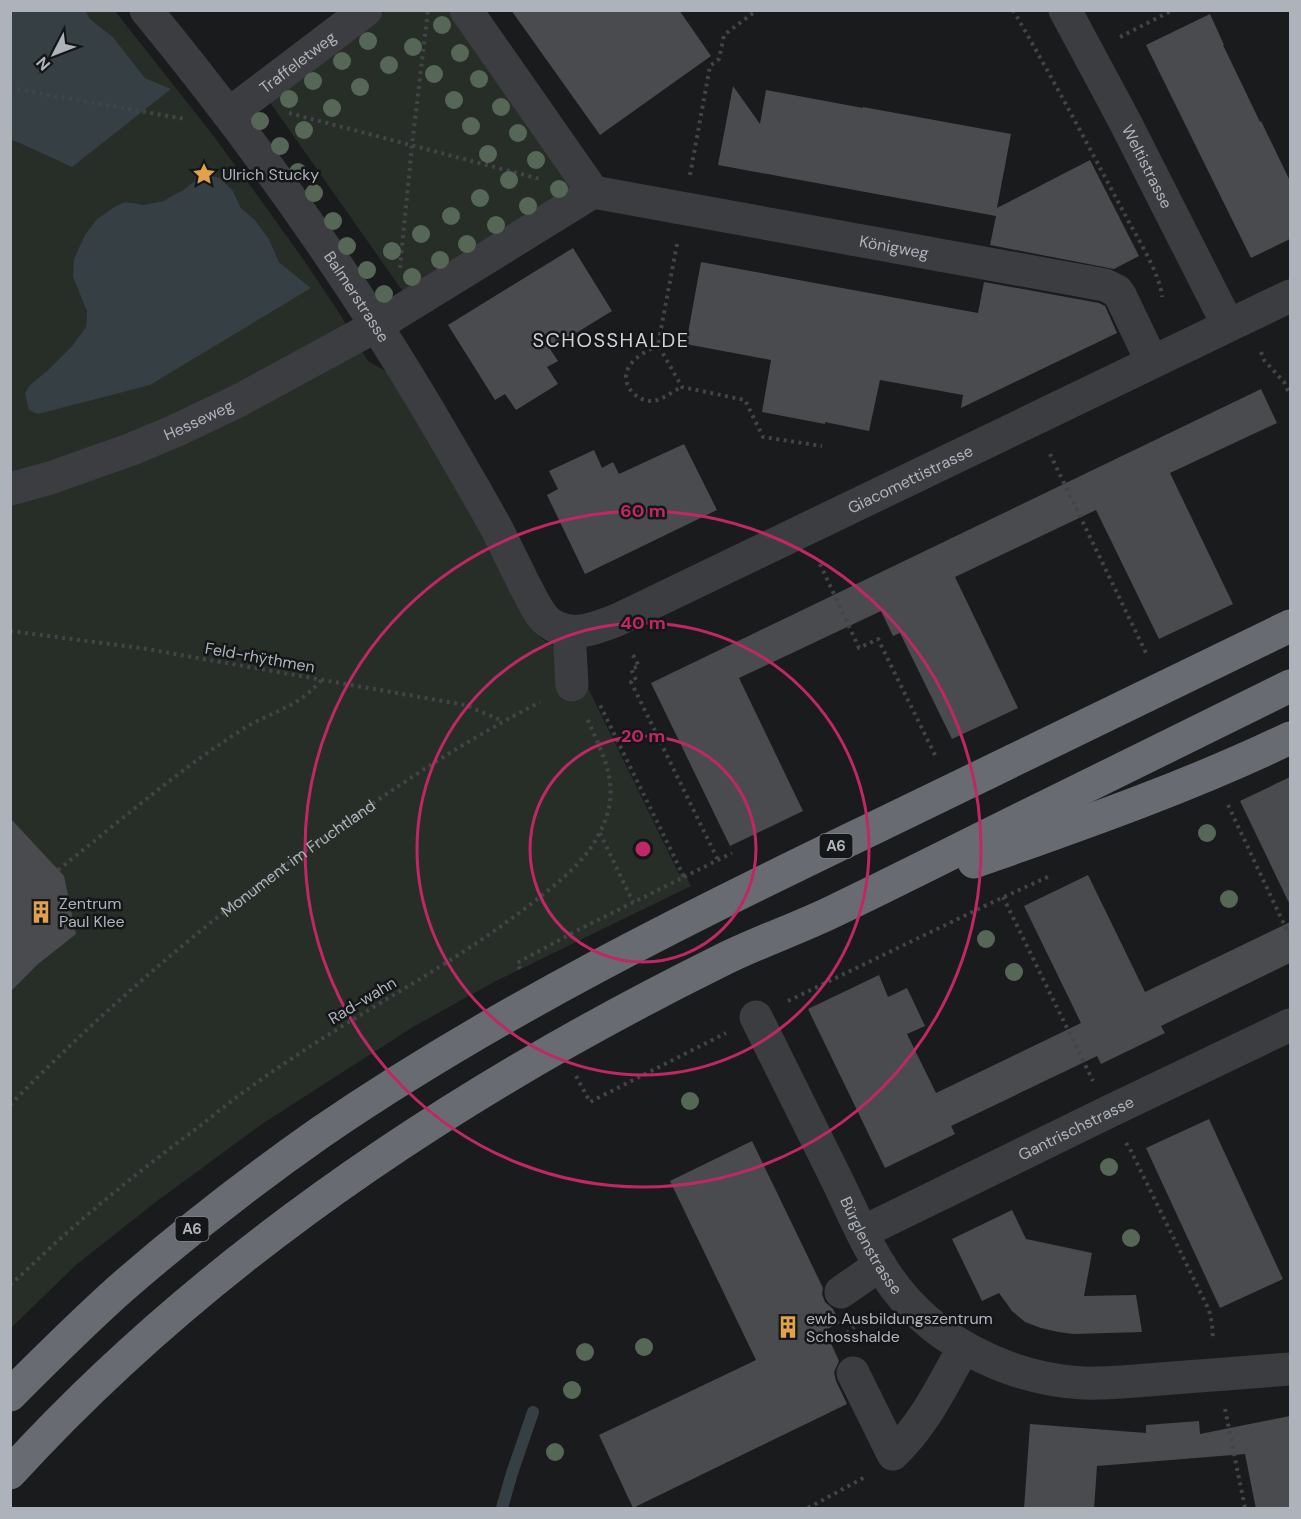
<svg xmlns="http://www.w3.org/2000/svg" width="1301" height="1519" viewBox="0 0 1301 1519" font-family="'DM Sans',sans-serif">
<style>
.green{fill:#272e27;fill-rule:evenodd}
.water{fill:#353f44}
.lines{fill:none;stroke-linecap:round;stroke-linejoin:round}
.stream{stroke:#353f44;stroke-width:12}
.building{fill:#4a4b4f}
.path{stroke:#424448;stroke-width:4;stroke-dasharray:3 4.5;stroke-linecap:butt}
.minor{stroke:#3c3d41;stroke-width:33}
.highway{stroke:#686c72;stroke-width:33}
.tree{fill:#566657}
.ring{fill:none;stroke:#c02865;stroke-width:3}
.labels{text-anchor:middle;stroke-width:5;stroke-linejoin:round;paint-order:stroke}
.shield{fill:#151617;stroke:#80848a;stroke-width:1.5}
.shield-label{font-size:15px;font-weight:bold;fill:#aeb3bb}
.street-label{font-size:16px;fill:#aeb3bb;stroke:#151617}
.poi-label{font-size:16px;fill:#aeb3bb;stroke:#151617;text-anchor:start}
.quarter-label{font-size:20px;letter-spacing:1.5px;fill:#cfd2d7;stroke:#151617}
.centre{fill:#c02865;stroke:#151617;stroke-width:3}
.ring-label{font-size:18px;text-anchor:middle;font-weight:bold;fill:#c02865;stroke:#151617;stroke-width:5;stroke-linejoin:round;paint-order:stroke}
</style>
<rect width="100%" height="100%" fill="#1a1b1c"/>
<g class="green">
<path d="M86,11H115L209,130L252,188L301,256L338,311L368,361L387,372L453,481L533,630C544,642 555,648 571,653L679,874L684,872L691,886L494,982L413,1027L262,1124L157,1201L76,1265L11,1328V140L22,144L170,89L145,78L113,37L90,19ZM204,174L233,191L241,208L255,220L269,239L279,262L311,288L31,385L47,371L71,347L86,327L87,313L73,277L126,202C132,203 139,205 145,205C168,203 186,188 204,174Z"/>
<path d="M386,11H451L573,192L406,296L269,101Z"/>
</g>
<g class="water">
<path d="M11,10L86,11L90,19L113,37L145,78L171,89L72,167L22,144L11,140Z"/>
<path d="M204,174L220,178L233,191L241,208L255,220L269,239L279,262L311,288L150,385L38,414L29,410L25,393L30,385L47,371L71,347L86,327L87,312L73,277L74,259L85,235L97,219L116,206L126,202L144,205L163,201L183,190Z"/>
</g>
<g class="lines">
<path class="stream" d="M502,1508L512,1473L533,1412"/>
</g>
<g class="building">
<path d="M511,10H679L711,56L600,135Z"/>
<path d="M1210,14L1224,45H1223L1260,122L1261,121L1290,181V239L1251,258L1146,45Z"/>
<path d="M733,86L760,124L766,90L863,108V107L1011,134L997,208L1090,160L1139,256L1114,269L990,245L996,216L718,165Z"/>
<path d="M573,248L612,311L550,349L558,361L547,367L558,384L516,410L505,394L495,400L448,325Z"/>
<path d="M701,262L978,313L984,282L1099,303L1105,306L1117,333L961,408L963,395L880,380L869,431L825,422V424L762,412L771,360L686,344Z"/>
<path d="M1261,389L1277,423L1170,473L1233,604L1159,639L1096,510L955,577L1018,708L952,739L900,633L893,636L881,611L739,678L803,811L730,846L651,683Z"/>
<path d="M684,444L717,510L585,574L547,495L558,489L549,471L594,450L602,468L613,462L619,474Z"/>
<path d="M1290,777V905L1240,801Z"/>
<path d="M10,818L64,876L76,934L38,964L10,992Z"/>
<path d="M1088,875L1145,992L1290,922V963L1161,1026L1165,1033L1101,1064L1097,1056L951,1126L955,1134L885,1168L808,1009L879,975L888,997L907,988L925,1026L907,1034L936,1093L1081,1023L1024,906Z"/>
<path d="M1209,1119L1283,1279L1220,1308L1146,1148Z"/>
<path d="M752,1141L823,1288L822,1294L825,1302L833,1309L840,1323L825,1330L839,1361L834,1372L836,1381L847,1404L633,1508L599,1435L756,1360L670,1181Z"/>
<path d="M1012,1210L1026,1239L1092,1253L1084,1296L1136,1295L1142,1332L1074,1334L1058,1332L1041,1328L1025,1322L1012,1311L999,1293L982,1301L952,1239Z"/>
<path d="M1290,1416V1509H1256L1245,1454L1097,1466L1094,1509H1024L1030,1424L1146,1433V1425L1199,1421L1200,1434Z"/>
</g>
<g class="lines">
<g class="path">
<path d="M1013,10C1052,77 1088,145 1124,213C1135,234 1161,275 1162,297"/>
<path d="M1120,37L1173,10"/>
<path d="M10,88L185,119"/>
<path d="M289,113L540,179"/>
<path d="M690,175L710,66L719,59L724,35L757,10"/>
<path d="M677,244L658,345L682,387L745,400L763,437L822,446"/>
<path d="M400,268L412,145L428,10"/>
<path d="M658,345C648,351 635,356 629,367C619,382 635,402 653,401C662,400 673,391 682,387"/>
<path d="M1261,352L1264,360L1284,382L1290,395"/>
<path d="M1050,454L1147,655"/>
<path d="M820,564L859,648L878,639L935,755"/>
<path d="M10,631L141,648L465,705L503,721"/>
<path d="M633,655L639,666L631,669L636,680L631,682L718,860"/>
<path d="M1228,805L1290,937"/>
<path d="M600,833L633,902"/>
<path d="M58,870C110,829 160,786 214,748C227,740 240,730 253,723C279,710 303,703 322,679"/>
<path d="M684,877L732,853"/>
<path d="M1003,897L1093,1081"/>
<path d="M520,969L517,963L576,931L684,877L600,705"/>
<path d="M788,1001L993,902L1052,875"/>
<path d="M576,1076L590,1102L726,1033"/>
<path id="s1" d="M10,1105C117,995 235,897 362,811C419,771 478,734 540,702"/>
<path d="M1126,1143L1130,1149L1209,1310L1212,1324L1213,1340"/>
<path d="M10,1285C27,1270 43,1254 60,1239C105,1198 153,1161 201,1125C220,1110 239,1095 259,1081C297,1054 337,1029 377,1005C432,972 485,940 536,900C560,881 586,861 600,832C623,787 604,758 586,716"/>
<path d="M841,1338L854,1327"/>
<path d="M1225,1409L1245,1508"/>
<path d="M808,1508L865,1477"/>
</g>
<g class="minor">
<path id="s2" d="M146,10C249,135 343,267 426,406C450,447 475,489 498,531C507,549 515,566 524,584C531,596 537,613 548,622C570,639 594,629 617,620L1290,296"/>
<path d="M466,10L593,192"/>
<path id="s3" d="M1065,10L1124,120L1228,325"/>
<path id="s4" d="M229,114L366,10"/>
<path id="s5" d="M593,192L1105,285L1117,291L1121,297L1152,362"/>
<path id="s6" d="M10,489L50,478L132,449L177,430L238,401L376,326L593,192"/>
<path d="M569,631L572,685"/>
<path id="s7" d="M756,1017C782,1069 807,1120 833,1172C850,1206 865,1244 887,1276C929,1339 1007,1379 1083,1383C1108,1384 1134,1381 1160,1379C1203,1376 1247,1372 1290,1369"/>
<path id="s8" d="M863,1232L1108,1112L1290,1025"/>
<path d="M841,1292L880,1265"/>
<path d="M853,1373L893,1454C926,1422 942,1386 964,1347"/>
</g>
<g class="highway">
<path d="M974,862C1081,824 1188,787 1290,738"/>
<path d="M10,1395C46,1359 81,1324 119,1290C183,1234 251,1181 321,1132C495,1013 686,918 876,827C1014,760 1152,693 1290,626"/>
<path d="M10,1473C209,1255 459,1090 722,960C758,942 797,929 834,911C884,887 934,862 984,837C1086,787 1188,736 1290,686"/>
</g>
</g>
<g class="tree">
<circle cx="442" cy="25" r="9"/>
<circle cx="368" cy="41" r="9"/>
<circle cx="413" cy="47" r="9"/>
<circle cx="460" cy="53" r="9"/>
<circle cx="342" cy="61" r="9"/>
<circle cx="389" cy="65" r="9"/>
<circle cx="434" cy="74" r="9"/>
<circle cx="479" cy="79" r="9"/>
<circle cx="313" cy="81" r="9"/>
<circle cx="360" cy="87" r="9"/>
<circle cx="289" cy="99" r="9"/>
<circle cx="454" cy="100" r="9"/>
<circle cx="501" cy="107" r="9"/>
<circle cx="332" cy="108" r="9"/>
<circle cx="260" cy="121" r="9"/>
<circle cx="471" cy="126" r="9"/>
<circle cx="304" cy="130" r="9"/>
<circle cx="518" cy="133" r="9"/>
<circle cx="280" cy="146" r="9"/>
<circle cx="488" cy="154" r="9"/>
<circle cx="536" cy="160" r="9"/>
<circle cx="298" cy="172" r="9"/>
<circle cx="509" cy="180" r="9"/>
<circle cx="559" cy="189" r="9"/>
<circle cx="314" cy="193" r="9"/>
<circle cx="480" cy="198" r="9"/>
<circle cx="528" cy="206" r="9"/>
<circle cx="451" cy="216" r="9"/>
<circle cx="333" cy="221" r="9"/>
<circle cx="496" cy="225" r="9"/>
<circle cx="421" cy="234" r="9"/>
<circle cx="467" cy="244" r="9"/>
<circle cx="347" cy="246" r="9"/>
<circle cx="392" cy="251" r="9"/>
<circle cx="440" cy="260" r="9"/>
<circle cx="367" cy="270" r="9"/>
<circle cx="412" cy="277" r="9"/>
<circle cx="384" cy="294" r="9"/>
<circle cx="1207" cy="833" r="9"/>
<circle cx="1229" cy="899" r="9"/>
<circle cx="986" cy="939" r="9"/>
<circle cx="1014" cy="972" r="9"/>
<circle cx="690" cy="1101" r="9"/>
<circle cx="1109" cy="1167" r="9"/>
<circle cx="1131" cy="1238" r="9"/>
<circle cx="644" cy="1347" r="9"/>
<circle cx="585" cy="1352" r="9"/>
<circle cx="572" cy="1390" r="9"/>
<circle cx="555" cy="1452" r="9"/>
</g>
<g class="ring">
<circle cx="643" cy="849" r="113"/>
<circle cx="643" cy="849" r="226"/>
<circle cx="643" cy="849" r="338"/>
</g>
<defs>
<g id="sight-bare" transform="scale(1.8)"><path d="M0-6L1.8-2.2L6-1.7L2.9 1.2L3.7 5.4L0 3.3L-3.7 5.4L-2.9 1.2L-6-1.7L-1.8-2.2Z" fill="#e2a24d" stroke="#151617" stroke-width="2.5" paint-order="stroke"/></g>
<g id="building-bare" transform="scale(1.8)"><path d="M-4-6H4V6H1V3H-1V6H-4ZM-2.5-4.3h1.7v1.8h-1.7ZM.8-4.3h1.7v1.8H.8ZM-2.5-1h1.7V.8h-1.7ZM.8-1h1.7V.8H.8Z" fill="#e2a24d" stroke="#151617" stroke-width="2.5" paint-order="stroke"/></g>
</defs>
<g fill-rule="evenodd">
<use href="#sight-bare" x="204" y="174"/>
<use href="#building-bare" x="41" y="912"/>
<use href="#building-bare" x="788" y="1327"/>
</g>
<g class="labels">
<g class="shield">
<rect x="819.5" y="834" width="33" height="24" rx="4.5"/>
<rect x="175.5" y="1217" width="33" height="24" rx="4.5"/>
</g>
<g class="shield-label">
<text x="836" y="851">A6</text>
<text x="192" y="1234">A6</text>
</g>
<g class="street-label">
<text dy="6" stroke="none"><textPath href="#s4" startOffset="86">Traffeletweg</textPath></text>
<text dy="6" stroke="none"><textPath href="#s3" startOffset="177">Weltistrasse</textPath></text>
<text dy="6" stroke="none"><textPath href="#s5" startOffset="306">Königweg</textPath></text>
<text dy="6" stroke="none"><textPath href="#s2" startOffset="356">Balmerstrasse</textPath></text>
<text dy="6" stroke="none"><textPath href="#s6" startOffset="201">Hesseweg</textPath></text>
<text dy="6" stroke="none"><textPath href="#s2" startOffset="1132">Giacomettistrasse</textPath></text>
<text transform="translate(260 657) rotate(10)" y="6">Feld-rhÿthmen</text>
<text dy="6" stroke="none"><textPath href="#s1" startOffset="380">Monument im Fruchtland</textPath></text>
<text transform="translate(362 1000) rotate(-31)" y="6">Rad-wahn</text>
<text dy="6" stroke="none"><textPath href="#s8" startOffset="237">Gantrischstrasse</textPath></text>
<text dy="6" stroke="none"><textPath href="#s7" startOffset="256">Bürglenstrasse</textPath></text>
</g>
<g class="poi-label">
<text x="222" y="180">Ulrich Stucky</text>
<text x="59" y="909">Zentrum<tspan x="59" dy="18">Paul Klee</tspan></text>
<text x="806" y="1324">ewb Ausbildungszentrum<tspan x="806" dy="18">Schosshalde</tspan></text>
</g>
<g class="quarter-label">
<text x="611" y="347">SCHOSSHALDE</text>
</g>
</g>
<circle cx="643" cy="849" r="9" class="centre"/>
<g class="ring-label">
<text x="643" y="517">60 m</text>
<text x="643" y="629">40 m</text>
<text x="643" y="742">20 m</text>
</g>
<rect width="1301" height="1519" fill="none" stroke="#aeb3bb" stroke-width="24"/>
<g transform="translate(54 54) rotate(228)" stroke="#151617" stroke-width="4.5" paint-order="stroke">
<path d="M0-4.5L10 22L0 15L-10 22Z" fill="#aeb3bb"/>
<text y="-9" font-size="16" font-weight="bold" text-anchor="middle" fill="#aeb3bb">N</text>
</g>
</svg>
